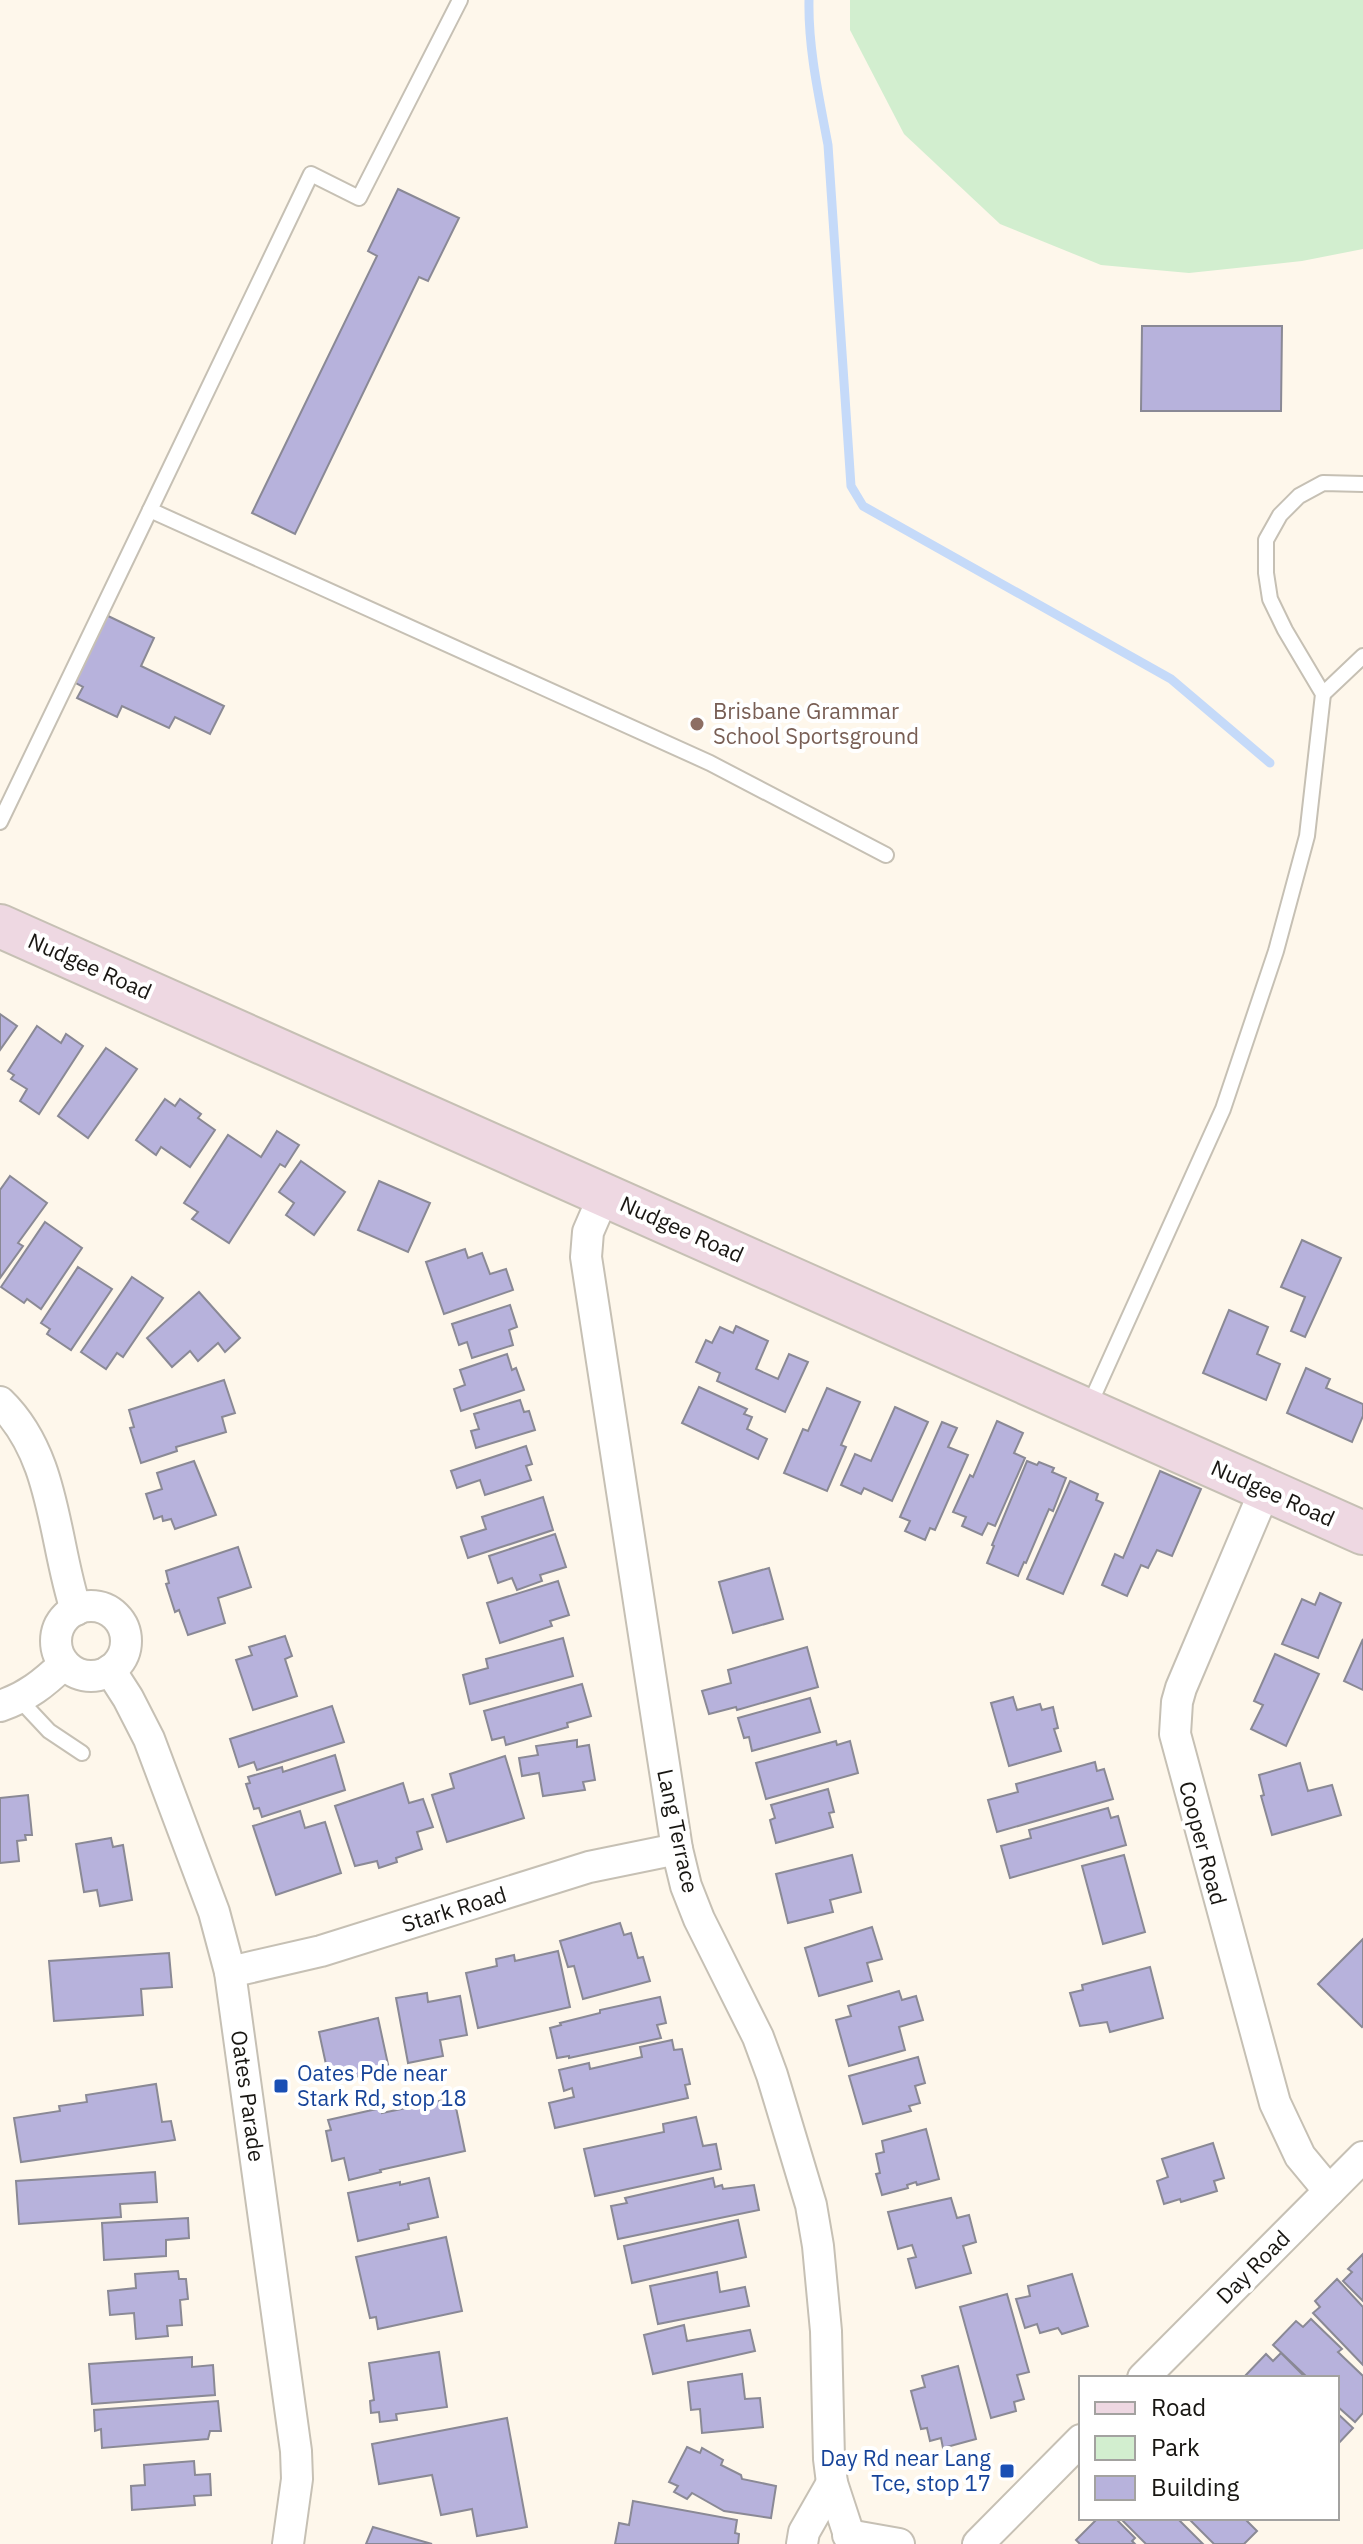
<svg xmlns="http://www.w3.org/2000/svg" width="1363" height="2544" viewBox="0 0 1363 2544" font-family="'IBM Plex Sans',sans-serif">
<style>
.green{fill:#d2eecf}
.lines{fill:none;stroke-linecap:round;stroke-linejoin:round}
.stream{stroke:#c5daf9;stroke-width:9}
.building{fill:#b7b2dc;stroke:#8a8995;stroke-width:2}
.service-casing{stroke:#c6c0b4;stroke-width:18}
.minor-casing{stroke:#c6c0b4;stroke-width:34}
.secondary-casing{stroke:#c6c0b4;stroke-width:46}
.service{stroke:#fff;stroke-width:14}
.minor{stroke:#fff;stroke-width:30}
.secondary{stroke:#eed8e2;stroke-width:42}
.education-dot{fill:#8d6e63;stroke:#fff;stroke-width:3}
.transit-dot{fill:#1a4fb4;stroke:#fff;stroke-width:3}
.labels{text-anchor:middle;stroke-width:8;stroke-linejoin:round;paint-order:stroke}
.education-label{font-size:22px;fill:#785e54;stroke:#fff;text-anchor:start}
.street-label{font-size:22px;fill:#181612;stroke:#fff}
.transit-label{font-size:22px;fill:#164399;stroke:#fff;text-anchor:start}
</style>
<rect width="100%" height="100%" fill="#fef7eb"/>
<path class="green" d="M850,0H1363V249L1302,261L1189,273L1101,265L1000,224L904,134L850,30Z"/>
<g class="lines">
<path class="stream" d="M809,0C808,48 819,97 828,145L851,486L863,506L1171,679L1270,763"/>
</g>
<g class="building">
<path d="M398,189L459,218L428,281L419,277L295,534L252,513L377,256L368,251Z"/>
<path d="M1142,326H1282L1281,411H1141Z"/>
<path d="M106,615L154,638L141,666L224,706L210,734L175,717L169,728L122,706L117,717L77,698L83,687L74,682Z"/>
<path d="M0,1014L17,1026L0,1050Z"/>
<path d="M37,1026L61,1043L66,1034L83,1046L39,1114L20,1101L27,1089L11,1079L14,1075L8,1071Z"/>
<path d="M106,1048L137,1069L88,1138L58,1116Z"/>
<path d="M165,1099L175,1106L180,1099L201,1114L198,1118L215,1130L190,1167L161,1147L156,1155L136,1140Z"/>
<path d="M277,1131L299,1145L285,1167L280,1164L229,1243L192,1219L198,1212L184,1203L228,1135L261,1157Z"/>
<path d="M301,1161L345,1192L314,1235L286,1215L294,1203L279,1192Z"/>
<path d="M10,1176L47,1203L18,1243L23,1246L0,1278V1190Z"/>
<path d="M379,1181L430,1203L408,1252L358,1230Z"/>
<path d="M45,1222L82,1248L41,1309L27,1299L24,1303L1,1287Z"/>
<path d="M1302,1240L1341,1258L1305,1337L1291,1331L1305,1297L1281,1287Z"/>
<path d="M465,1249L468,1258L482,1253L490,1274L506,1269L513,1290L444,1314L426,1262Z"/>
<path d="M78,1267L112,1289L71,1350L47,1334L50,1329L41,1323Z"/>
<path d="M132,1277L163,1298L123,1357L117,1353L106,1369L81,1352Z"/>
<path d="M199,1292L240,1338L225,1352L218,1343L198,1361L190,1351L172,1367L147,1338Z"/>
<path d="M510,1305L517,1327L509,1330L513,1345L472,1358L467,1342L459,1345L452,1324Z"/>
<path d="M1229,1310L1268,1327L1257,1354L1280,1364L1266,1400L1203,1373Z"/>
<path d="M736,1326L768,1341L756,1369L778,1379L789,1354L808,1362L785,1412L717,1381L720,1373L696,1362L706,1340L712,1343L720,1327L733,1333Z"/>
<path d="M507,1354L512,1370L516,1368L524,1390L461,1411L454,1389L465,1385L460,1370Z"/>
<path d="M1306,1368L1330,1379L1326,1388L1363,1404V1416L1352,1442L1287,1413Z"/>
<path d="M224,1380L235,1413L222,1417L226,1432L176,1447L177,1451L141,1463L130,1428L134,1427L129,1410Z"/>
<path d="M699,1387L747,1409L744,1414L752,1417L747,1429L767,1439L758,1459L682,1423Z"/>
<path d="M827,1388L860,1402L841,1445L846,1447L827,1491L784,1473L803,1429L808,1431Z"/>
<path d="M520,1400L524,1412L529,1411L535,1430L476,1448L471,1431L479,1429L474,1414Z"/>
<path d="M895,1407L928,1422L892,1501L864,1488L861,1494L841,1485L855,1454L871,1461Z"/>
<path d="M997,1421L1023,1433L1014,1453L1025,1458L995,1526L988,1523L982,1535L962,1526L966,1517L953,1512L970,1475L973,1477Z"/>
<path d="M942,1422L957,1428L948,1447L968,1455L935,1530L930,1528L925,1540L905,1531L910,1521L900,1517Z"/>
<path d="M526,1446L532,1464L526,1466L531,1480L485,1495L480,1480L457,1488L451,1471Z"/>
<path d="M194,1461L216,1515L175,1529L171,1519L163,1521L162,1516L154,1519L146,1494L162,1489L157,1473Z"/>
<path d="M1027,1461L1037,1465L1039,1462L1054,1468L1052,1472L1066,1478L1053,1511L1049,1509L1026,1563L1024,1562L1018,1576L987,1563L994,1546L992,1545Z"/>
<path d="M1160,1471L1201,1489L1172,1556L1157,1550L1148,1568L1141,1565L1127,1596L1102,1585L1115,1554L1123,1558Z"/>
<path d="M1070,1481L1098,1494L1096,1500L1103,1503L1063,1594L1027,1579Z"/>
<path d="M543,1497L553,1530L468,1558L461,1537L486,1529L482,1517Z"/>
<path d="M555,1534L566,1567L540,1575L542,1581L517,1590L512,1578L498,1583L489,1556Z"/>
<path d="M238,1547L251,1587L218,1598L225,1623L188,1635L179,1610L175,1612L166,1584L169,1583L166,1571Z"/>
<path d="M769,1568L783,1619L733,1633L719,1582Z"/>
<path d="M558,1581L569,1615L550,1621L552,1626L500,1643L487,1603Z"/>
<path d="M1320,1593L1341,1603L1318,1658L1282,1644L1302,1599L1315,1605Z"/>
<path d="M285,1636L292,1656L285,1659L297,1696L253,1710L236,1660L252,1655L249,1647Z"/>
<path d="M563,1638L573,1676L470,1704L463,1675L488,1668L486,1659Z"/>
<path d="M1363,1639V1690L1344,1681Z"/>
<path d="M807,1647L818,1687L737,1710L736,1707L709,1714L702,1691L731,1683L728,1670Z"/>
<path d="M1275,1654L1319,1674L1286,1746L1251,1729L1263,1705L1254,1701Z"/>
<path d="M582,1684L591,1716L567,1723L568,1727L506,1745L504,1737L492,1740L484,1711Z"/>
<path d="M1013,1697L1017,1710L1040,1704L1042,1710L1053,1707L1058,1728L1054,1729L1061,1751L1009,1766L991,1703Z"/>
<path d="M810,1698L820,1732L752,1751L749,1737L744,1738L738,1718Z"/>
<path d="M332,1706L344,1742L257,1770L254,1762L239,1767L230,1739Z"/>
<path d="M577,1740V1747L589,1745L595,1780L583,1782L585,1790L543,1796L539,1773L522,1776L519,1758L538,1755L536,1746Z"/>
<path d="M836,1741L837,1745L850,1741L858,1773L766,1799L756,1763Z"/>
<path d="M335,1755L345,1790L262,1817L259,1808L254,1809L246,1784L250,1783L248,1777L282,1767L283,1772Z"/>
<path d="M505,1756L524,1818L447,1842L432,1795L454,1788L450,1774Z"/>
<path d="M1095,1762L1097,1771L1104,1769L1113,1799L997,1832L988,1800L1018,1792L1016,1784Z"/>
<path d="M1300,1763L1308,1791L1332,1785L1341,1815L1272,1835L1261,1796L1264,1795L1259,1775Z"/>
<path d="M403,1783L409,1803L423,1799L433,1827L417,1832L422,1849L396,1858L397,1862L379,1868L377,1861L355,1866L335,1806Z"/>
<path d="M828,1789L834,1812L829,1813L833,1827L776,1843L770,1820L775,1818L771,1805Z"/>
<path d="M28,1795L32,1835H25L26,1840L17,1841L19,1861L0,1863V1798Z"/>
<path d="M1108,1808L1111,1818L1118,1816L1126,1845L1010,1878L1001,1846L1031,1838L1029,1830Z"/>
<path d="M300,1811L305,1828L325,1822L341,1873L276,1895L253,1826Z"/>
<path d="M111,1838L113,1847L123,1845L132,1900L100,1906L97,1890L84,1892L76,1844Z"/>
<path d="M852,1855L861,1892L830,1900L833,1912L788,1923L776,1874Z"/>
<path d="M1124,1855L1145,1932L1103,1944L1082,1866Z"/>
<path d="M620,1923L624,1935L631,1933L638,1958L643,1957L650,1981L583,1999L574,1966L568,1967L560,1941Z"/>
<path d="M872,1927L882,1959L867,1963L872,1981L819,1996L805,1948Z"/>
<path d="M1363,1939V2026L1362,2027L1318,1984Z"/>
<path d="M558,1951L570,2007L478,2028L466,1973L497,1966L496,1959L514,1955L515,1961Z"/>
<path d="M169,1953L172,1987L141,1989L143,2015L54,2021L49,1961Z"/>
<path d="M1150,1967L1163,2018L1110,2032L1107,2022L1080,2026L1070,1993L1083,1990L1082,1985Z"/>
<path d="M899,1991L902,2000L916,1996L923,2020L899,2027L905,2050L849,2066L836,2020L851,2016L848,2006Z"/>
<path d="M427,1993L428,2002L460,1996L467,2035L440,2040L443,2056L408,2063L396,1998Z"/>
<path d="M660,1997L666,2023L657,2025L661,2038L569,2058V2056L557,2058L550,2028L561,2025L560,2023L600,2013V2010Z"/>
<path d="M378,2018L389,2069L330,2083L319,2032Z"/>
<path d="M672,2040L674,2050L682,2049L690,2084L685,2085L688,2098L555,2128L549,2103L574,2097L572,2088L564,2091L559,2070L589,2063L590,2069L642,2057L640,2047Z"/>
<path d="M918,2057L925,2083L915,2086L920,2103L909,2106L911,2111L863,2124L849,2076Z"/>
<path d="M156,2084L162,2122L171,2121L175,2140L21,2162L14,2118L60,2111L59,2106L87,2102L86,2095Z"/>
<path d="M454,2098L465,2151L380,2170L381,2172L349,2180L344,2158L332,2161L326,2131L331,2130L328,2120L381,2108L382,2113Z"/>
<path d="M696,2117L703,2146L716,2144L721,2169L595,2196L584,2149L664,2132L663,2124Z"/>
<path d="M926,2129L939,2179L917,2185L916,2182L907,2185L908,2188L882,2195L876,2174L880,2173L876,2154L884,2152L882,2141Z"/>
<path d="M1213,2143L1224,2178L1214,2181L1217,2191L1181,2202L1180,2199L1164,2204L1157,2181L1168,2177L1162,2159Z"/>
<path d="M155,2172L157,2202L120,2204L121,2217L19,2224L16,2181Z"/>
<path d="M429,2178L438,2217L408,2224L409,2229L358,2241L348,2193L400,2182V2185Z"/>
<path d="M713,2178L715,2187L722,2185L723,2189L754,2185L759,2210L618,2239L611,2206L627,2203L625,2198Z"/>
<path d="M951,2198L957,2218L969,2215L976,2242L963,2246L971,2273L916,2288L908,2259L916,2257L912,2245L898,2249L888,2212Z"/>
<path d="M188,2218L189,2238L166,2240V2256L104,2260L102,2223Z"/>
<path d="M738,2220L746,2257L632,2283L624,2246Z"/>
<path d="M446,2237L462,2311L378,2329L376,2317L370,2318L356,2257Z"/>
<path d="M1363,2254V2301L1343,2281L1352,2272L1348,2269Z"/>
<path d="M178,2271L179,2279H186L188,2299L180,2300L182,2325L167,2326L168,2336L136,2339L134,2313L110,2315L108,2291L136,2288L135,2274Z"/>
<path d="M717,2272L720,2292L745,2287L749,2306L658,2324L650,2286Z"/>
<path d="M1072,2274L1088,2326L1062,2334L1058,2328L1040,2333L1037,2324L1025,2328L1016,2299L1030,2296L1028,2286Z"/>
<path d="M1337,2279L1363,2307V2365L1313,2313L1320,2307L1315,2301Z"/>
<path d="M1007,2294L1029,2372L1017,2375L1024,2399L1014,2402L1016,2411L991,2418L960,2307Z"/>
<path d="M1311,2319L1342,2349L1338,2352L1363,2376V2413L1355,2422L1337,2406V2378H1308L1273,2345L1296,2321L1303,2327Z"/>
<path d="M684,2325L687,2341L750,2330L755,2351L653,2374L644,2335Z"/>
<path d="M439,2352L447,2407L396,2414L397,2420L380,2422L379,2412L371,2413L370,2401L374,2400L369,2363Z"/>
<path d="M1281,2353L1306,2378H1243L1266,2354L1273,2361Z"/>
<path d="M192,2357V2367L213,2365L215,2395L92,2404L89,2364Z"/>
<path d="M958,2366L976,2439L943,2448L941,2438L930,2441L927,2428L921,2429L911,2391L925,2387L922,2376Z"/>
<path d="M742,2374L745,2399L760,2398L763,2427L702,2433L700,2409L691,2410L688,2382Z"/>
<path d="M218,2401L221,2431H210L208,2439L102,2448L101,2429L95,2431L94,2410Z"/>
<path d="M1337,2413L1353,2428L1337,2445Z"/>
<path d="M507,2418L527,2527L477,2536L472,2509L441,2515L432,2475L379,2484L372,2444Z"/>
<path d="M687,2447L700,2453L702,2448L723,2460L721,2465L741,2475L742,2479L776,2486L771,2518L724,2511L692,2493L687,2499L674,2492L678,2486L669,2482Z"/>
<path d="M194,2461L195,2475L210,2474L211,2495L194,2496L195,2505L132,2510L131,2486L145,2485L144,2465Z"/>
<path d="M633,2501L737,2520L735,2533L739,2534L738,2544H615L619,2523L629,2525Z"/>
<path d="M1098,2518H1115L1135,2538L1132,2541L1135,2544H1080L1076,2540Z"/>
<path d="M1120,2518H1177L1203,2544H1146Z"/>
<path d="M1188,2518H1244L1257,2531L1244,2544H1214Z"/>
<path d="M373,2527L432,2544H366Z"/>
</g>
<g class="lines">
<g class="service-casing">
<g id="service">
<path d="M460,0L359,198L311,174L150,510L710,763L886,855"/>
<path d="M1323,694L1363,656"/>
<path d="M0,822L150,510"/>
<path d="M1089,1406L1223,1109L1276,951L1307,836L1323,694L1285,630L1270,599L1266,573V540L1280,515L1299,496L1323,483L1363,484"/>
<path d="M19,1699L49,1731L82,1753"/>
</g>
</g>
<g class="minor-casing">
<g id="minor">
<path d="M604,1195L588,1232L586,1257L677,1849L686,1886L699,1919L758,2037L772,2075L811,2205L818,2246L826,2331L829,2459L832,2483L852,2544"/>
<path d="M0,1402C56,1456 53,1540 76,1610"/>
<path d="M1265,1490L1181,1688L1177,1702L1175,1734L1275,2103L1300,2156L1329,2191"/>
<circle cx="91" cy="1641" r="35"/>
<path d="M110,1670L128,1698L149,1739L214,1912L230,1972L296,2451L297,2479L288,2544"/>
<path d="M0,1706C27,1697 44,1683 64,1664"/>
<path d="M230,1972L321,1951L589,1867L677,1849"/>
<path d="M1143,2378L1363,2157"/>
<path d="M848,2535L899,2544"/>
<path d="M802,2544L804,2532L832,2483"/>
<path d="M978,2544L1081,2440"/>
</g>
</g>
<g class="secondary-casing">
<path id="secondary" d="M0,926L1363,1533"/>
</g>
<use href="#service" class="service"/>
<use href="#minor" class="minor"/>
<use href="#secondary" class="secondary"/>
</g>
<circle class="education-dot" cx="697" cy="724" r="8"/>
<g class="transit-dot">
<rect x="273" y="2078" width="16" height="16" rx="4"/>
<rect x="999" y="2463" width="16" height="16" rx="4"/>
</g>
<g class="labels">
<g class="education-label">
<text x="713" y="719">Brisbane Grammar<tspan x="713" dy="25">School Sportsground</tspan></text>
</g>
<g class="street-label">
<text transform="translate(90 966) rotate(24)" y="8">Nudgee Road</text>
<text transform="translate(682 1229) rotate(24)" y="8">Nudgee Road</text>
<text transform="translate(1273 1493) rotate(24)" y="8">Nudgee Road</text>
<text transform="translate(678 1831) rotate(78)" y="8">Lang Terrace</text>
<text transform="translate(1203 1843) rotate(75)" y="8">Cooper Road</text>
<text transform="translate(454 1909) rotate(-17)" y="8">Stark Road</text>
<text transform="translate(248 2096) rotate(82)" y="8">Oates Parade</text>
<text transform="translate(1253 2267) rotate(-45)" y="8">Day Road</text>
</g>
<g class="transit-label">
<text x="297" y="2081">Oates Pde near<tspan x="297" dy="25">Stark Rd, stop 18</tspan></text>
<text x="991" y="2466" text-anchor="end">Day Rd near Lang<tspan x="991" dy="25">Tce, stop 17</tspan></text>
</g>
</g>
<rect x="1079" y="2376" width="260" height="144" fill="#ffffff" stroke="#a3a2a0" stroke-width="2"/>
<rect x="1095" y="2402" width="40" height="12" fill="#eed8e2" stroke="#a3a2a0" stroke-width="2"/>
<text x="1151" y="2416" font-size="24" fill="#181612">Road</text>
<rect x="1095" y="2436" width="40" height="24" fill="#d2eecf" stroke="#a3a2a0" stroke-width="2"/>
<text x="1151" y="2456" font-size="24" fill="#181612">Park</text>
<rect x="1095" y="2476" width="40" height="24" fill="#b7b2dc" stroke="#a3a2a0" stroke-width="2"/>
<text x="1151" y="2496" font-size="24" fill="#181612">Building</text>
</svg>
